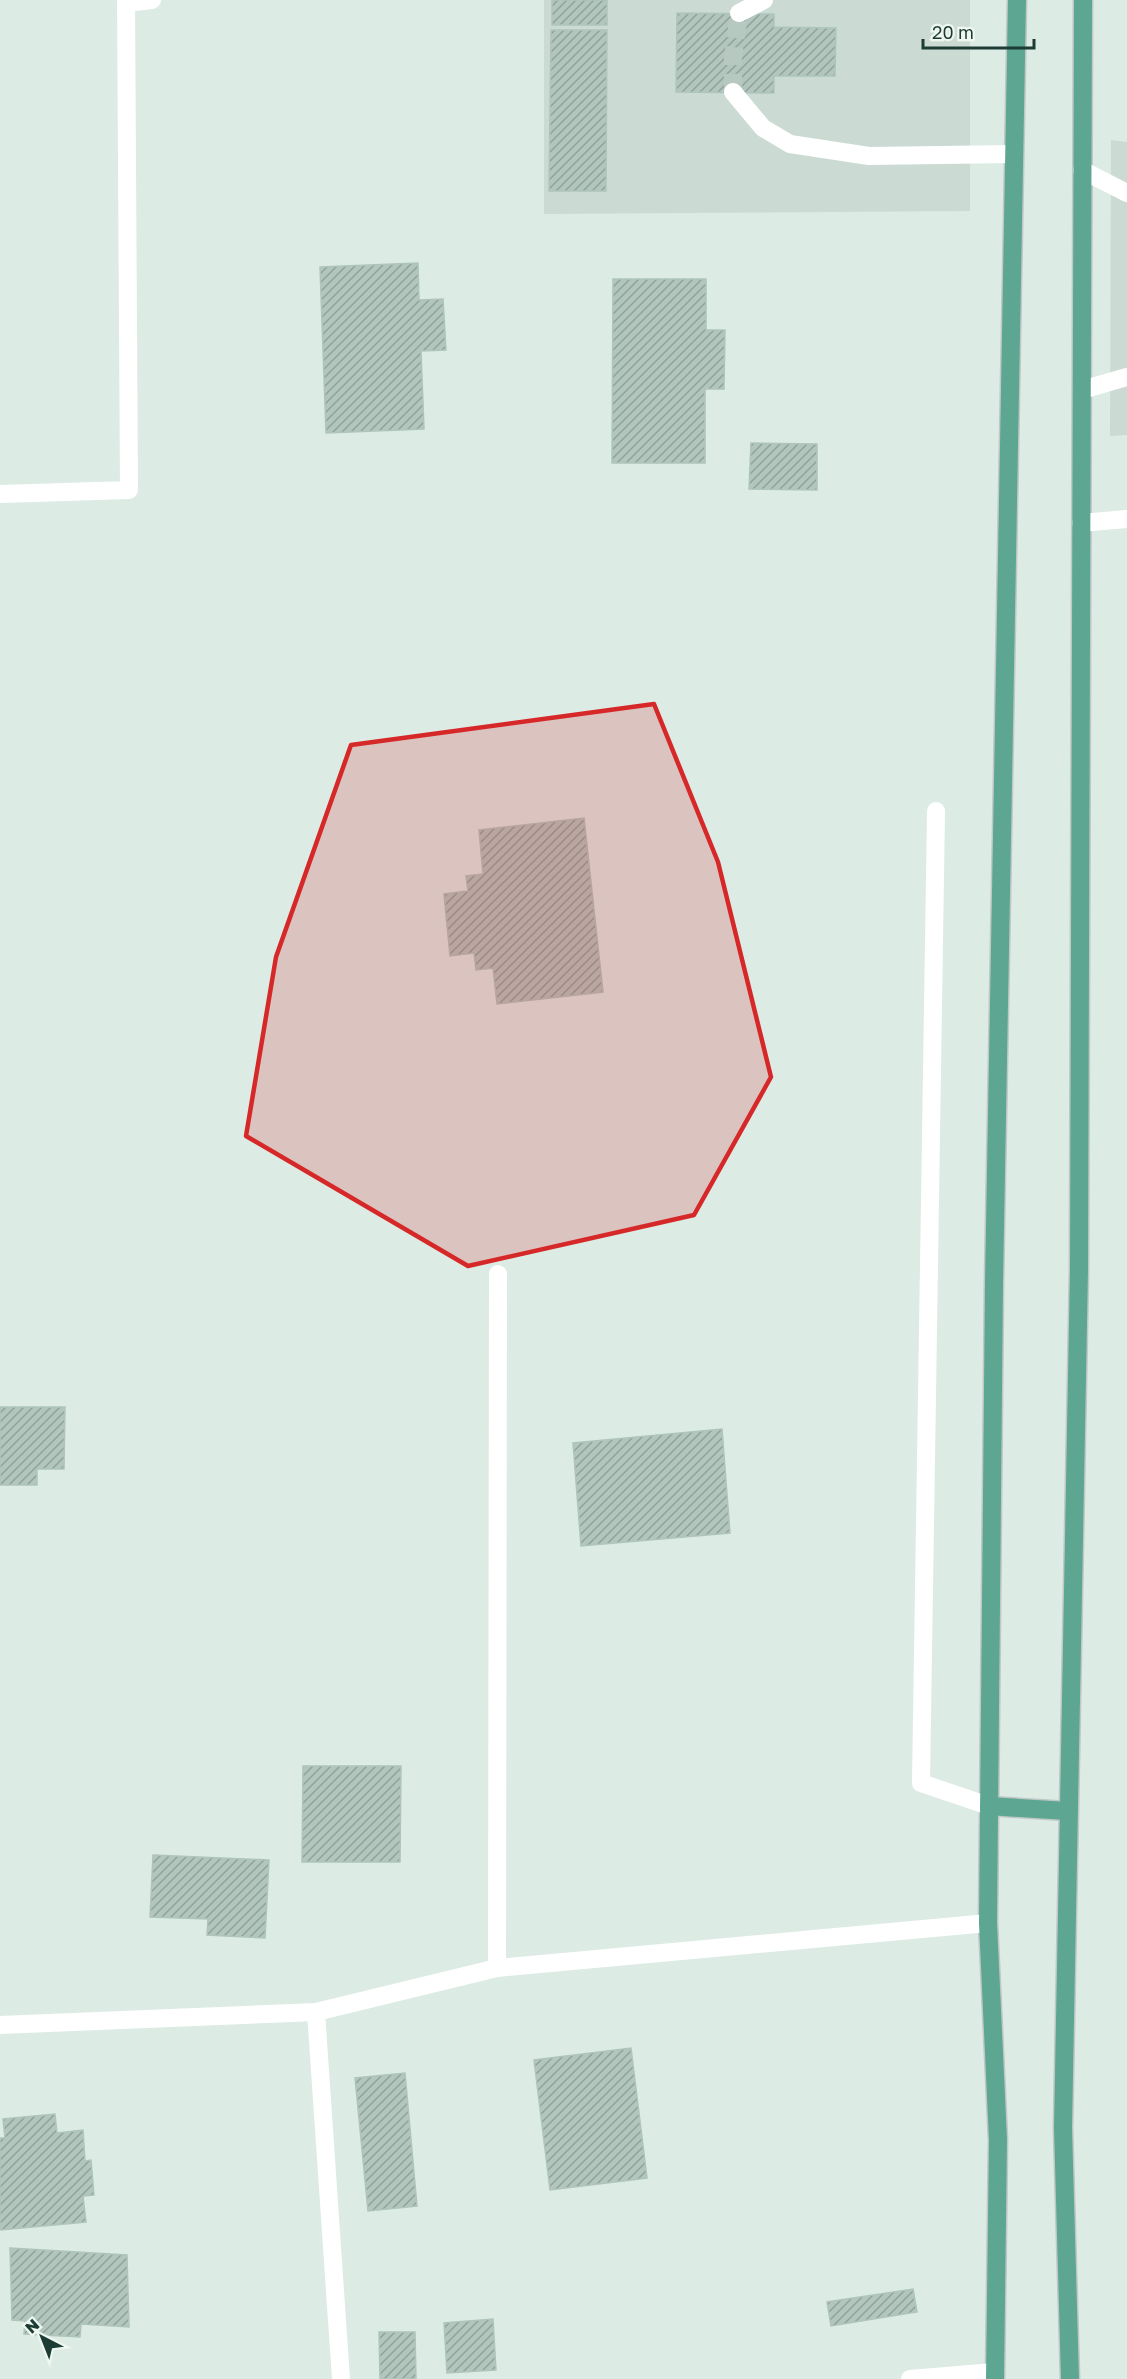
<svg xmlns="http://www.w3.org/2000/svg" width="1127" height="2379" viewBox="0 0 1127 2379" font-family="'Golos Text',sans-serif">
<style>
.built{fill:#cbdbd4}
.building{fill:url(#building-hatch);stroke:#afc5bc;stroke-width:1.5}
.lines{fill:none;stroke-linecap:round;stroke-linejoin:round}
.minor-tunnel{stroke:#b7c8c1;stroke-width:18;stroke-dasharray:18 9;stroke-linecap:butt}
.major-casing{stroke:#c0c8c6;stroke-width:21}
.minor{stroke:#fff;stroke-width:18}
.major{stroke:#5ca692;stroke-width:18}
.marked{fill:#d62828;fill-opacity:0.2;stroke:#d62828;stroke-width:4.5;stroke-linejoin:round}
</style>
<defs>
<pattern id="building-hatch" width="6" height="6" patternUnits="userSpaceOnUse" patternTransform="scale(1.5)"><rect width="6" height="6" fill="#b2c6be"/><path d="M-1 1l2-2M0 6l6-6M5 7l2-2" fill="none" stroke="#90a29b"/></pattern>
</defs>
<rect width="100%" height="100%" fill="#ddebe5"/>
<g class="built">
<path d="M544,0H970V211L544,214Z"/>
<path d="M1111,140L1127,142V435L1110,436Z"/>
</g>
<g class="building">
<rect x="552" y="0" width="55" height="25"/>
<path d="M677,13L774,14V27L836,28L835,76H774V93L676,92Z"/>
<path d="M551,30H607L606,191H549Z"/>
<path d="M418,263L419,300L443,299L446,350L421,351L424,429L326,433L320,267Z"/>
<path d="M613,279H706V330H725L724,389H705V463H612Z"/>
<path d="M751,443L817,444V490L749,489Z"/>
<path d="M584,818L603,992L497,1004L493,968L476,970L474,953L450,956L444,894L468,891L466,876L483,874L479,830Z"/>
<path d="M0,1407H65L64,1469H37V1485H0Z"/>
<path d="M722,1429L730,1533L581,1546L573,1443Z"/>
<path d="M303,1766H401L400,1862H302Z"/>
<path d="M153,1855L269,1860L265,1938L207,1935L208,1919L150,1917Z"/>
<path d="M631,2048L647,2178L550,2190L534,2060Z"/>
<path d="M405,2073L417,2206L368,2211L355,2078Z"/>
<path d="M55,2114L57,2133L83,2130L85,2161L91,2160L94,2195L83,2196L86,2222L0,2230V2138H5L3,2119Z"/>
<path d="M10,2248L127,2255L129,2327L81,2324L80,2337L24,2334L25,2321L12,2320Z"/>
<path d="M913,2289L917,2312L831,2326L827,2302Z"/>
<path d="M493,2319L496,2370L447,2373L444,2323Z"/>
<path d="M379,2332H415L416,2379H380Z"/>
</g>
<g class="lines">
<path class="minor-tunnel" d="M733,92V58L739,13"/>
<g class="major-casing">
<g id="major">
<path d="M989,1806L1067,1811"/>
<path d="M995,2379L998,2140L988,1923L994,1283L1017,0"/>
<path d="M1070,2379L1063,2128L1079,1270L1083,0"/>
</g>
</g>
<g class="minor">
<path d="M126,3L152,0"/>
<path d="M739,13L764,0"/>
<path d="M733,92L763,128L790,144L869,156L1013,154"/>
<path d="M1082,170L1127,193"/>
<path d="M1082,390L1127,377"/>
<path d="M0,494L129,490L126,0"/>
<path d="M1081,523L1127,519"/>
<path d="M936,811L921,1783L989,1806"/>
<path d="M497,1968L498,1274"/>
<path d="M316,2012L341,2379"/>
<path d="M0,2025L316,2012L497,1968L988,1923"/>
<path d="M910,2379L994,2372"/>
</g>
<use href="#major" class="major"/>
</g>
<path class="marked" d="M654,704L718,862L771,1077L694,1215L468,1266L246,1136L276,957L351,745Z"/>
<g transform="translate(42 2337) rotate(318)" stroke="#eef7f2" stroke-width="4.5" paint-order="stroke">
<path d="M0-4.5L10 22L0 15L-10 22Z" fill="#1d3c33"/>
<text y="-9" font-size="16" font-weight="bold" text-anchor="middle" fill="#1d3c33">N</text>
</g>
<path d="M923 39v9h111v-9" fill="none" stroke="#1d3c33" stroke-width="3"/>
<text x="932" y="39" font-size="18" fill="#1d3c33" stroke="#eef7f2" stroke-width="4.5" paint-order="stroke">20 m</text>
</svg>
